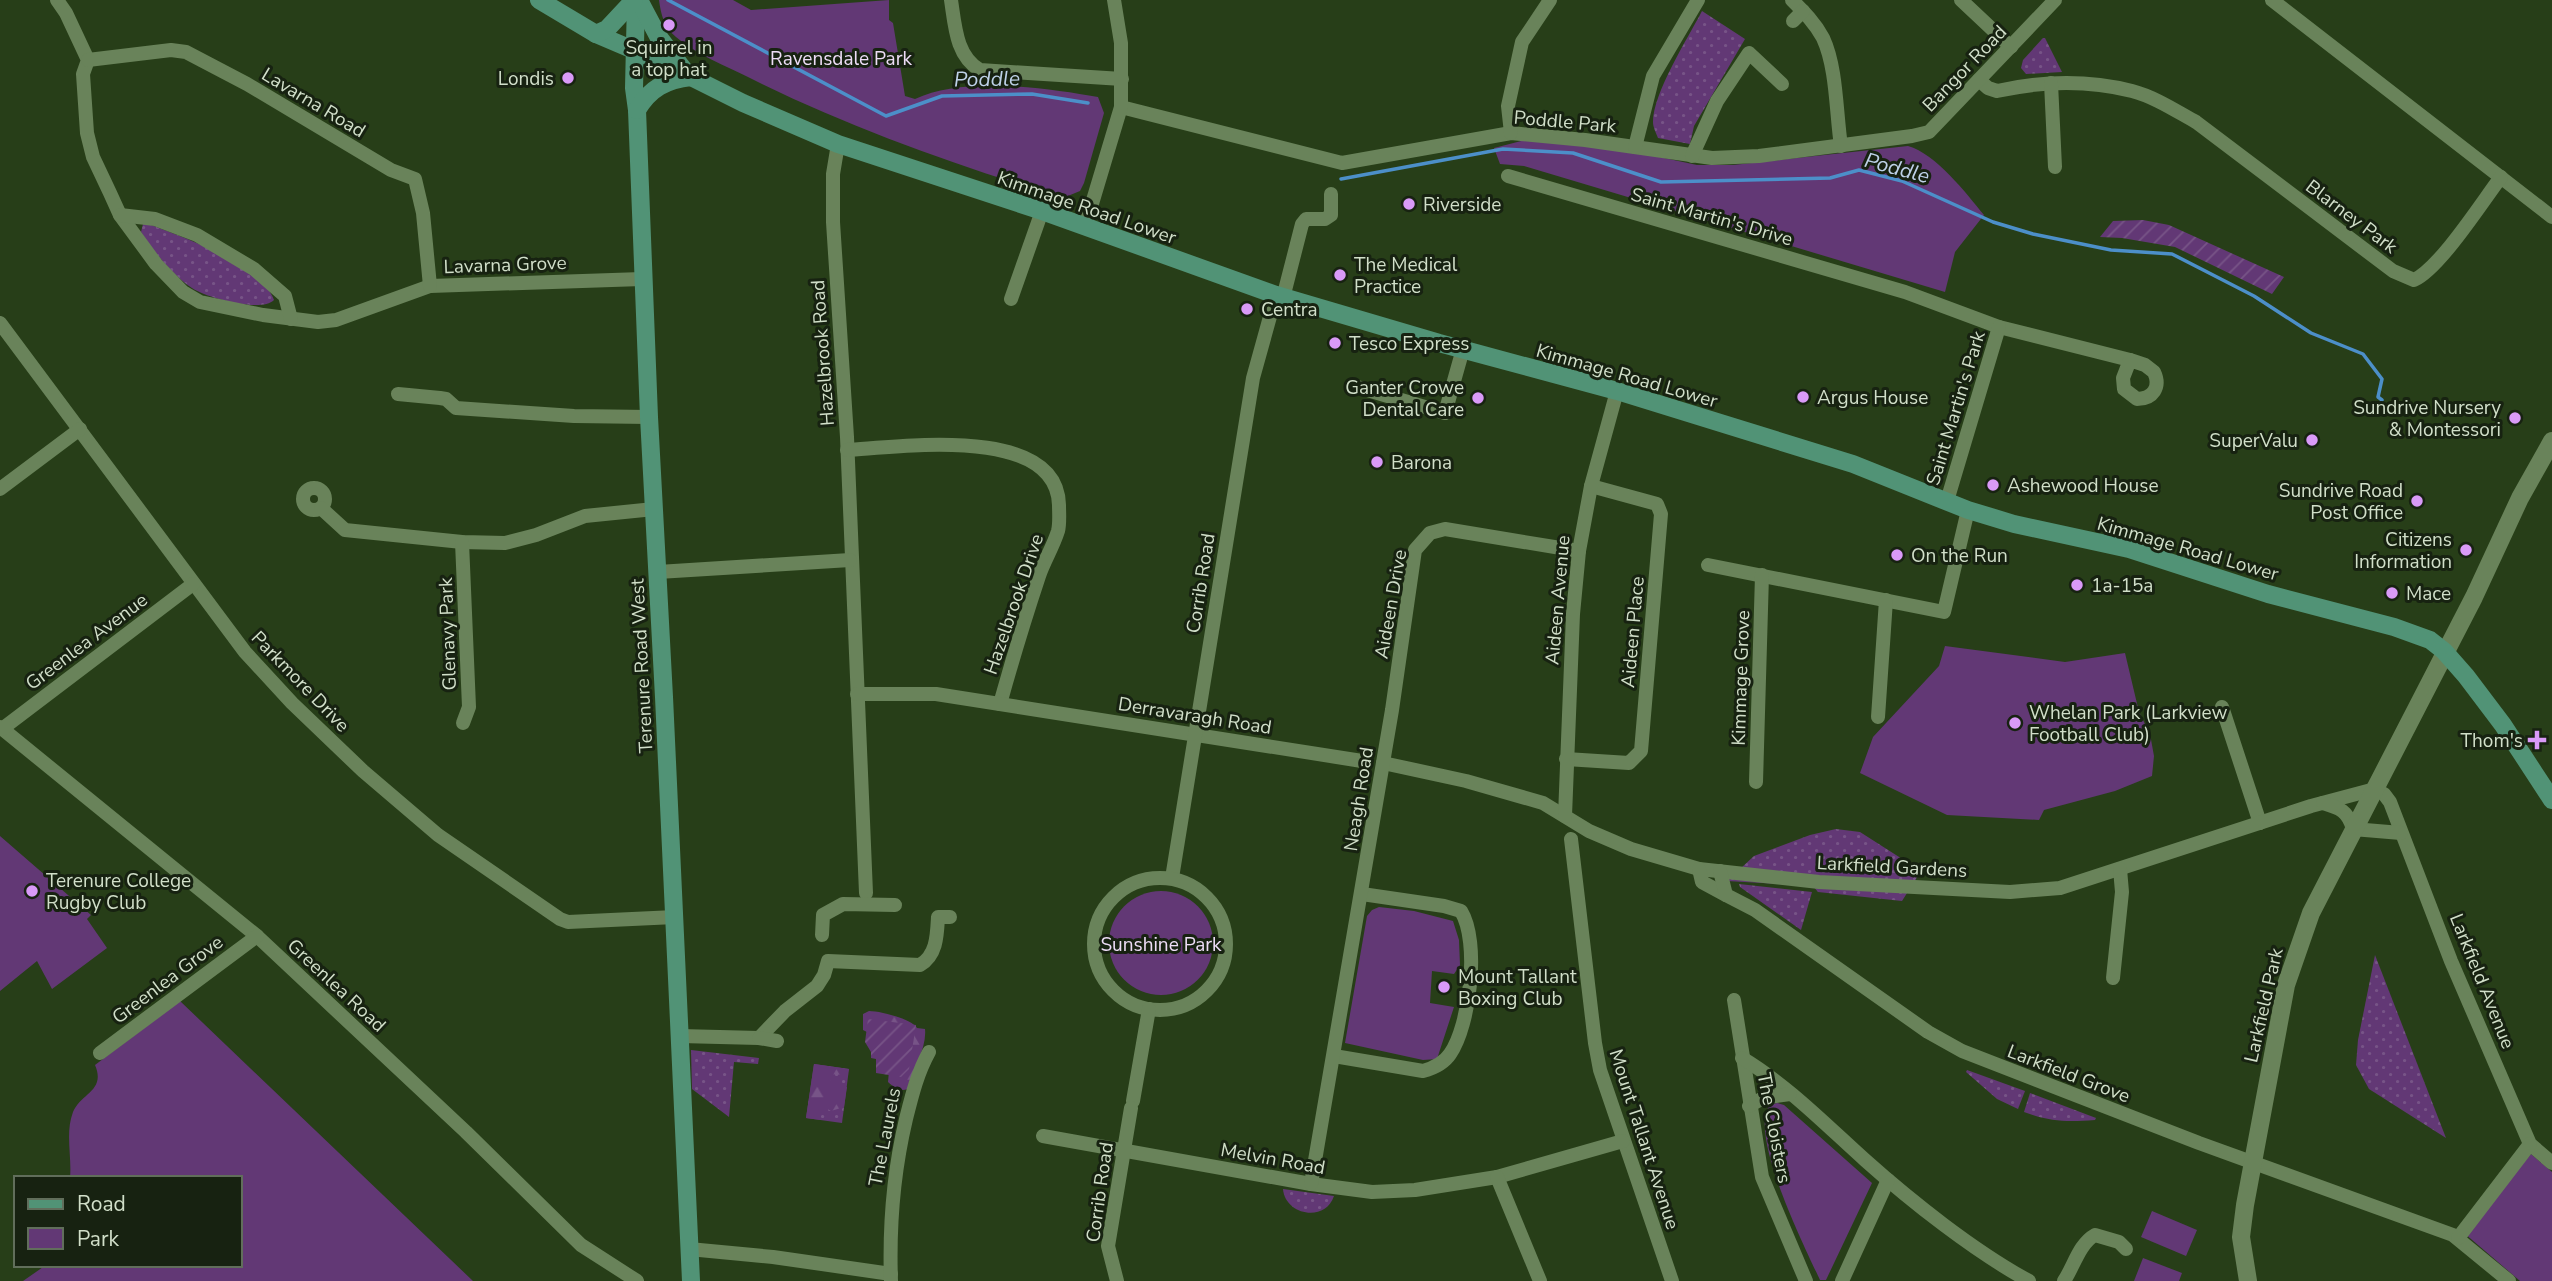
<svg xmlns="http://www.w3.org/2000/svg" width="2552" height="1281" viewBox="0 0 2552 1281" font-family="'Nunito Sans',sans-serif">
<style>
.grass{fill:url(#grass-dots)}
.forest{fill:url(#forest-firs)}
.park{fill:#623875}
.garden{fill:url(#garden-furrows)}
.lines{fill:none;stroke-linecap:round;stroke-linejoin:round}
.stream{stroke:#4c8fc9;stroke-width:3.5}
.minor{stroke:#69835a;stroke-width:14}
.tertiary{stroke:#69835a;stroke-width:18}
.secondary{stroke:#519376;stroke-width:18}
.poi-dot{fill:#d99af7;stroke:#172211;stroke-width:2.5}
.labels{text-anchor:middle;stroke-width:6;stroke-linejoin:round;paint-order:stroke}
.poi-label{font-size:19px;fill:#d1dfc9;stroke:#172211;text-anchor:start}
.park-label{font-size:19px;fill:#eeddf7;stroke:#172211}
.street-label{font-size:19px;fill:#d1dfc9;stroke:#172211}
.water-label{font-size:21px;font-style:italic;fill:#bed1e8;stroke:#172211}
</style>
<defs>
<pattern id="grass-dots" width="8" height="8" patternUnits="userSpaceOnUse" patternTransform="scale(1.75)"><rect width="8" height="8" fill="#623875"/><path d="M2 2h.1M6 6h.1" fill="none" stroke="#775487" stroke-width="1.8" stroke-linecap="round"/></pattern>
<pattern id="forest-firs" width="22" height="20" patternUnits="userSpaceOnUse" patternTransform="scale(1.75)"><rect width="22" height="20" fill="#623875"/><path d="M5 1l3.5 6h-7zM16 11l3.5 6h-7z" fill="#775487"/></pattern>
<pattern id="garden-furrows" width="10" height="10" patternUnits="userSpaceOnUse" patternTransform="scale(1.75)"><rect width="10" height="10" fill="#623875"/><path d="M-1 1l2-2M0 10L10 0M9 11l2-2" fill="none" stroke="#775487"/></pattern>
</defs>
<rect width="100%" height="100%" fill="#273e18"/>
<g class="grass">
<path d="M1702,11L1745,39L1694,126L1690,144L1658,138C1656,133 1653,127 1653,122C1653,93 1688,38 1702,11Z"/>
<path d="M2043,38H2045L2062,72L2026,74L2021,68L2023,60Z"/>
<path d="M143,224H148C181,236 262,265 274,300C261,313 207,298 192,288C172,275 154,252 141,232Z"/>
<path d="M1836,829L1860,832L1921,871L1902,901L1818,892L1813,886L1727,881L1754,856L1810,835Z"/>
<path d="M1739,884L1812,892L1801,930L1740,887Z"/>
<path d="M2375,955L2446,1138L2369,1089L2356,1065L2358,1040Z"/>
<path d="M691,1050L759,1058L758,1064L734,1062L729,1117L692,1089Z"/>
<path d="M814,1064L849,1069L842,1123L806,1118Z"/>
<path d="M1967,1070L2025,1091L2018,1109L1997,1099L1966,1072Z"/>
<path d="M2030,1093L2096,1118L2095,1120C2067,1122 2051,1122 2024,1112Z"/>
<path d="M1283,1189L1334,1196C1325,1223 1285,1215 1283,1189Z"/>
</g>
<g class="forest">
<path d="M869,1011C880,1011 912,1019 917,1028L925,1029C927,1048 913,1069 908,1089C899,1092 895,1088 888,1082L889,1071L867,1032L863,1030V1014Z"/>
<path d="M814,1064L849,1069L847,1075L826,1074V1079L839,1082L841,1086L847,1087L844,1107L831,1111L822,1106L819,1109L821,1120L806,1118Z"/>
</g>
<g class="park">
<path d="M659,0H733L751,10L889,0V20L893,23L905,96L915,99C963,76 1046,88 1098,97L1104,113L1084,183L1080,191L1063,198C956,165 850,128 750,78C726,66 697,55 676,37C664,27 661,15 659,0Z"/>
<path d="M1541,136L1580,140L1697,165H1733L1908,146C1936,154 1966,193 1984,215L1955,252L1945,292L1524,166L1500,164L1494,148Z"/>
<path d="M1945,646L2065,662L2125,653L2139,712L2150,734L2154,756L2152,776L2115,791L2044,810L2039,820L1947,815L1860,773L1873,737L1939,666Z"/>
<path d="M0,836L91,915L87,919L107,948L52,989L37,961L0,991Z"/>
<circle cx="1161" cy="943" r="52"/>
<path d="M1379,907L1414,911L1453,921L1459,940L1460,965L1454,974L1432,971L1430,1003L1454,1007L1437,1059L1423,1060L1345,1043L1367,916L1372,910Z"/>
<path d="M180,1001L473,1281H23L46,1265H240V1178H70C72,1156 65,1133 73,1112C81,1093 106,1091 95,1065Z"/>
<path d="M1777,1103L1784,1105L1872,1183L1826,1280H1820C1806,1250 1747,1132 1770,1105Z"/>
<path d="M2531,1154L2552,1172V1281H2520L2464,1233Z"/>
<path d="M2152,1211L2197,1230L2186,1256L2141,1237Z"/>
<path d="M2143,1258L2182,1273L2179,1281H2134Z"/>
</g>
<g class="garden">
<path d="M2143,220L2169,225L2284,277L2272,294L2175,247L2122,238L2100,237L2113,221Z"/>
<path d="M868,1019L916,1025L909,1069L901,1077L876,1073V1059L871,1058V1052L865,1042Z"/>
</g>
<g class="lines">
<g class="stream">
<path d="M668,0L886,116L942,96L1032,94L1088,103"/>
<path d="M1341,179L1503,149L1573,153L1661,182L1830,178L1859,170L1902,181L1993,222L2033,234L2111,250L2172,254L2254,296L2311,333L2363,354L2382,379L2378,397L2382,400"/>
</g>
<g class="minor">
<path d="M57,0L66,13L88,60L83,74L87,133L93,157L110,193L120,215L156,264L183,292L200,302L263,315L318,322L336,320L430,286L642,279"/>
<path d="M951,0C955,26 956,56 980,70L1122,79"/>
<path d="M1792,0C1804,12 1815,23 1823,38C1837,68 1836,113 1841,146"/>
<path d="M1961,0L2011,47"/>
<path d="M2272,0L2552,217"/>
<path d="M1793,21L1803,11"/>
<path d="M88,60L171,50L186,52L247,84L391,170L415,179L423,213L430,286"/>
<path d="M1979,80L1988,88L1997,91C2042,81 2088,80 2132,91C2155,97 2176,111 2196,122L2393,271L2414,280C2440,268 2482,202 2501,177"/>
<path d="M2051,83L2055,167"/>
<path d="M1121,107L1342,163L1511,133L1585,140L1712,158L1759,156L1912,136L1929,132L2055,0"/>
<path d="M1511,133L1508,106L1522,42L1550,0"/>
<path d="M838,144L833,174V222L847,437L866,893"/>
<path d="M1635,147L1653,76L1698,0"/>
<path d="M1692,156L1717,101L1749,53L1782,84"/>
<path d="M1508,176L1905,292L1999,327L2130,360"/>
<path d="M120,215L155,219L197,235L254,269L285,296L291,319"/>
<path d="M1085,227L1121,107V43L1114,0"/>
<path d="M1283,298L1302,224L1306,219H1325L1331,215V194"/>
<path d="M1011,299L1042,211"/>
<path d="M0,323L245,652L292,703L363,771L438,835L560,919L568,922L675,917"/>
<path d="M2130,360L2145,365L2154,372C2161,387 2153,399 2137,399L2124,389L2123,378Z"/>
<path d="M1354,386L1445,413L1463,349"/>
<path d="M398,394L440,398L446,399L456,408L574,416L649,417"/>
<path d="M847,450C899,447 1057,424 1059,505C1059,513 1060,523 1058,531C1053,547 1044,561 1039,576C1025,618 1012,661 1000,704"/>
<circle cx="314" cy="499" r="11"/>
<path d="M0,489L80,429"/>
<path d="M1947,501L1999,327"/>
<path d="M321,508L345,530L462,542L505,543L536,535L585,516L654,509"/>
<path d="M462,542L469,707L463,723"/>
<path d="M1708,565L1944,612L1968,510"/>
<path d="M658,572L850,560"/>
<path d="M857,694H936L1362,761"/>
<path d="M2222,707L2260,823"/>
<path d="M1878,717L1886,600"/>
<path d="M0,727L257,936L466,1132L581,1245L637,1281"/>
<path d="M2,729L193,584"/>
<path d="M1566,759L1629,763L1641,751L1661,514L1657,504L1591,486"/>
<path d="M1383,763L1466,781L1543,803L1589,831L1631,849L1699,869L1819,882L2010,892L2060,888L2311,806L2375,789L2384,794L2390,802L2451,961L2530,1144L2552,1163"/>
<path d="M1756,782L1762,575"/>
<path d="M2323,803C2340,808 2348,811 2353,829L2401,833"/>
<path d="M1565,816L1573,614L1579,551L1591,486L1617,391"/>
<path d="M1571,839L1595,1043L1600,1070L1672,1281"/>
<path d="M1699,869L1702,882L1726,895"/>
<path d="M1720,871L1726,895L1755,910L1928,1032L1962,1051L2199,1143L2453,1235L2509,1281"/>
<path d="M1172,878L1253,378L1276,295"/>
<circle cx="1160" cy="944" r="66"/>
<path d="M822,935L823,915L843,904L895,905"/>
<path d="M2113,978L2122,892L2120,869"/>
<path d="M1734,1000L1762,1177L1806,1281"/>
<path d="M680,1036L759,1038L785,1011L817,986L824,975L828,961L920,965C937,955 937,935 938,917H950"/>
<path d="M759,1038L777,1041"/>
<path d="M100,1053L257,936"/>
<path d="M1334,1056L1423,1071C1434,1068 1444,1063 1450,1054C1470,1025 1480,942 1461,911L1444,906L1362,894"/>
<path d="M1742,1058C1787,1085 1826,1125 1865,1160C1912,1202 1974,1251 2029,1281"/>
<path d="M1133,1101L1149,1009"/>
<path d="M1749,1106L1763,1098L1790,1094"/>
<path d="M1043,1136L1311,1184L1372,1192L1415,1190L1497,1177L1623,1141"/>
<path d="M1497,1177L1540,1281"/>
<path d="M1311,1184L1392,710L1415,550L1430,533L1445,529L1579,551"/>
<path d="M2458,1238L2530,1144"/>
<path d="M689,1249L773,1257L891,1274"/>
<path d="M891,1281C889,1225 893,1174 906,1119C912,1095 917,1074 929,1052"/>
<path d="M1117,1281L1108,1246L1131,1108"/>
<path d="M1842,1281L1888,1180"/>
<path d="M2064,1281C2074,1266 2079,1244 2095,1235L2119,1242L2126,1249"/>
</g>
<path class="tertiary" d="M2248,1281L2241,1237L2245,1205L2286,985L2311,913L2474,597L2520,498L2552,441"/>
<g class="secondary">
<path d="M539,0L596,34L657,60L743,103L838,144L1042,211L1276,295L1439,343L1617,391L1853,464L1968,510L2014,524L2129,549L2268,594L2394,627L2430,640L2444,651L2466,676L2503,725L2552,800"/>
<path d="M636,0L634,88L637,110L649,417L664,697L691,1281"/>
<path d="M639,0L658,36L684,70"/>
<path d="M596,34L607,29L634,0"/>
<path d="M637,110C650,88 666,80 691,77"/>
</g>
</g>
<g class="poi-dot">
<circle cx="669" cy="25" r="7"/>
<circle cx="568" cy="78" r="7"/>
<circle cx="1409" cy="204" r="7"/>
<circle cx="1340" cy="275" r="7"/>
<circle cx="1247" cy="309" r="7"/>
<circle cx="1335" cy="343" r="7"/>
<circle cx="1803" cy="397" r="7"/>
<circle cx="1478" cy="398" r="7"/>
<circle cx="2515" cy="418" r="7"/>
<circle cx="2312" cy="440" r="7"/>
<circle cx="1377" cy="462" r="7"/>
<circle cx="1993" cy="485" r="7"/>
<circle cx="2417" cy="501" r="7"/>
<circle cx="2466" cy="550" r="7"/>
<circle cx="1897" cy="555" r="7"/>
<circle cx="2077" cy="585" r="7"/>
<circle cx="2392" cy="593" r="7"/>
<circle cx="2015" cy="723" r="7"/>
<path d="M2533.5 729.5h7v7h7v7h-7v7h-7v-7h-7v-7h7z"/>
<circle cx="32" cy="891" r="7"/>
<circle cx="1444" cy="987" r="7"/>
</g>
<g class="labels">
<g class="poi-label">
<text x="669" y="54" text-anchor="middle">Squirrel in<tspan x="669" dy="22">a top hat</tspan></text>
<text x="554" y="85" text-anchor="end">Londis</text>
<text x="1423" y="211">Riverside</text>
<text x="1354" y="271">The Medical<tspan x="1354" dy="22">Practice</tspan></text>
<text x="1261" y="316">Centra</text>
<text x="1349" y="350">Tesco Express</text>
<text x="1464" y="394" text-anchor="end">Ganter Crowe<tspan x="1464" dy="22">Dental Care</tspan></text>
<text x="1817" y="404">Argus House</text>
<text x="2501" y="414" text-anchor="end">Sundrive Nursery<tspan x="2501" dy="22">&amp; Montessori</tspan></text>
<text x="2298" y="447" text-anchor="end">SuperValu</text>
<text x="1391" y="469">Barona</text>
<text x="2007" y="492">Ashewood House</text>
<text x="2403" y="497" text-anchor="end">Sundrive Road<tspan x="2403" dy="22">Post Office</tspan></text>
<text x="2452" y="546" text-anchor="end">Citizens<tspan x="2452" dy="22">Information</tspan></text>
<text x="1911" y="562">On the Run</text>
<text x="2091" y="592">1a-15a</text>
<text x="2406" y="600">Mace</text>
<text x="2029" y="719">Whelan Park (Larkview<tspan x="2029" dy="22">Football Club)</tspan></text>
<text x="2523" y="747" text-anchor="end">Thom's</text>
<text x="46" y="887">Terenure College<tspan x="46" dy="22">Rugby Club</tspan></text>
<text x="1458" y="983">Mount Tallant<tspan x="1458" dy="22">Boxing Club</tspan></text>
</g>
<g class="park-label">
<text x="841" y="65">Ravensdale Park</text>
<text x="1161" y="951">Sunshine Park</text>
</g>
<g class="street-label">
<text transform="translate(1964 68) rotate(-46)" y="7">Bangor Road</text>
<text transform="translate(314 102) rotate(31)" y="7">Lavarna Road</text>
<text transform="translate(1565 121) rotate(5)" y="7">Poddle Park</text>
<text transform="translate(1087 207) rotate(19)" y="7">Kimmage Road Lower</text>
<text transform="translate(1712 216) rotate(16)" y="7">Saint Martin's Drive</text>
<text transform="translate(2352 216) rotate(37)" y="7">Blarney Park</text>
<text transform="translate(505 264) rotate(-2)" y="7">Lavarna Grove</text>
<text transform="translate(822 353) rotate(-94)" y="7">Hazelbrook Road</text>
<text transform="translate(1627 375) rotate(16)" y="7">Kimmage Road Lower</text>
<text transform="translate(1955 408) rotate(-73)" y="7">Saint Martin's Park</text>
<text transform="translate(2188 548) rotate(16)" y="7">Kimmage Road Lower</text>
<text transform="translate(1200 583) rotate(-81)" y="7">Corrib Road</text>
<text transform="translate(1557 600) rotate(-85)" y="7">Aideen Avenue</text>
<text transform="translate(1013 604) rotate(-71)" y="7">Hazelbrook Drive</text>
<text transform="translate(1390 604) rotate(-80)" y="7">Aideen Drive</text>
<text transform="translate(1632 632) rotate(-85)" y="7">Aideen Place</text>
<text transform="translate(447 634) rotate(-92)" y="7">Glenavy Park</text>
<text transform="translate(86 641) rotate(-37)" y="7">Greenlea Avenue</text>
<text transform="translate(641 666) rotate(-93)" y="7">Terenure Road West</text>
<text transform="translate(1740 678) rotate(-88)" y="7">Kimmage Grove</text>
<text transform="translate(301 681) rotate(46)" y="7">Parkmore Drive</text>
<text transform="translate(1195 715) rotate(9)" y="7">Derravaragh Road</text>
<text transform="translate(1358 799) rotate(-81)" y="7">Neagh Road</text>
<text transform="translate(1892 866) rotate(3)" y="7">Larkfield Gardens</text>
<text transform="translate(167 979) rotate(-37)" y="7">Greenlea Grove</text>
<text transform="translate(2483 981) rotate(68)" y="7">Larkfield Avenue</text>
<text transform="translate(337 985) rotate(43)" y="7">Greenlea Road</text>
<text transform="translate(2263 1005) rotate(-77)" y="7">Larkfield Park</text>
<text transform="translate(2069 1073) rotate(21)" y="7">Larkfield Grove</text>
<text transform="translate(1775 1128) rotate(79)" y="7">The Cloisters</text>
<text transform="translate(884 1137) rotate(-79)" y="7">The Laurels</text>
<text transform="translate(1645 1139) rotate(72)" y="7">Mount Tallant Avenue</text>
<text transform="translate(1273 1158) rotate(10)" y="7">Melvin Road</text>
<text transform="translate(1099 1192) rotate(-82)" y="7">Corrib Road</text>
</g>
<g class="water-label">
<text transform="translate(987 79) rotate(-1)" y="7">Poddle</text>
<text transform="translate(1897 168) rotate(15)" y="7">Poddle</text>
</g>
</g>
<rect x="14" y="1176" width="228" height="91" fill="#172211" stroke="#616e5b" stroke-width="2"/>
<rect x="28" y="1199" width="35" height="10" fill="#519376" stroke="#616e5b" stroke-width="2"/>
<text x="77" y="1211" font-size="21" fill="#d1dfc9">Road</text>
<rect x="28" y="1228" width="35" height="21" fill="#623875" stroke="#616e5b" stroke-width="2"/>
<text x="77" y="1246" font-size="21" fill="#d1dfc9">Park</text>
</svg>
